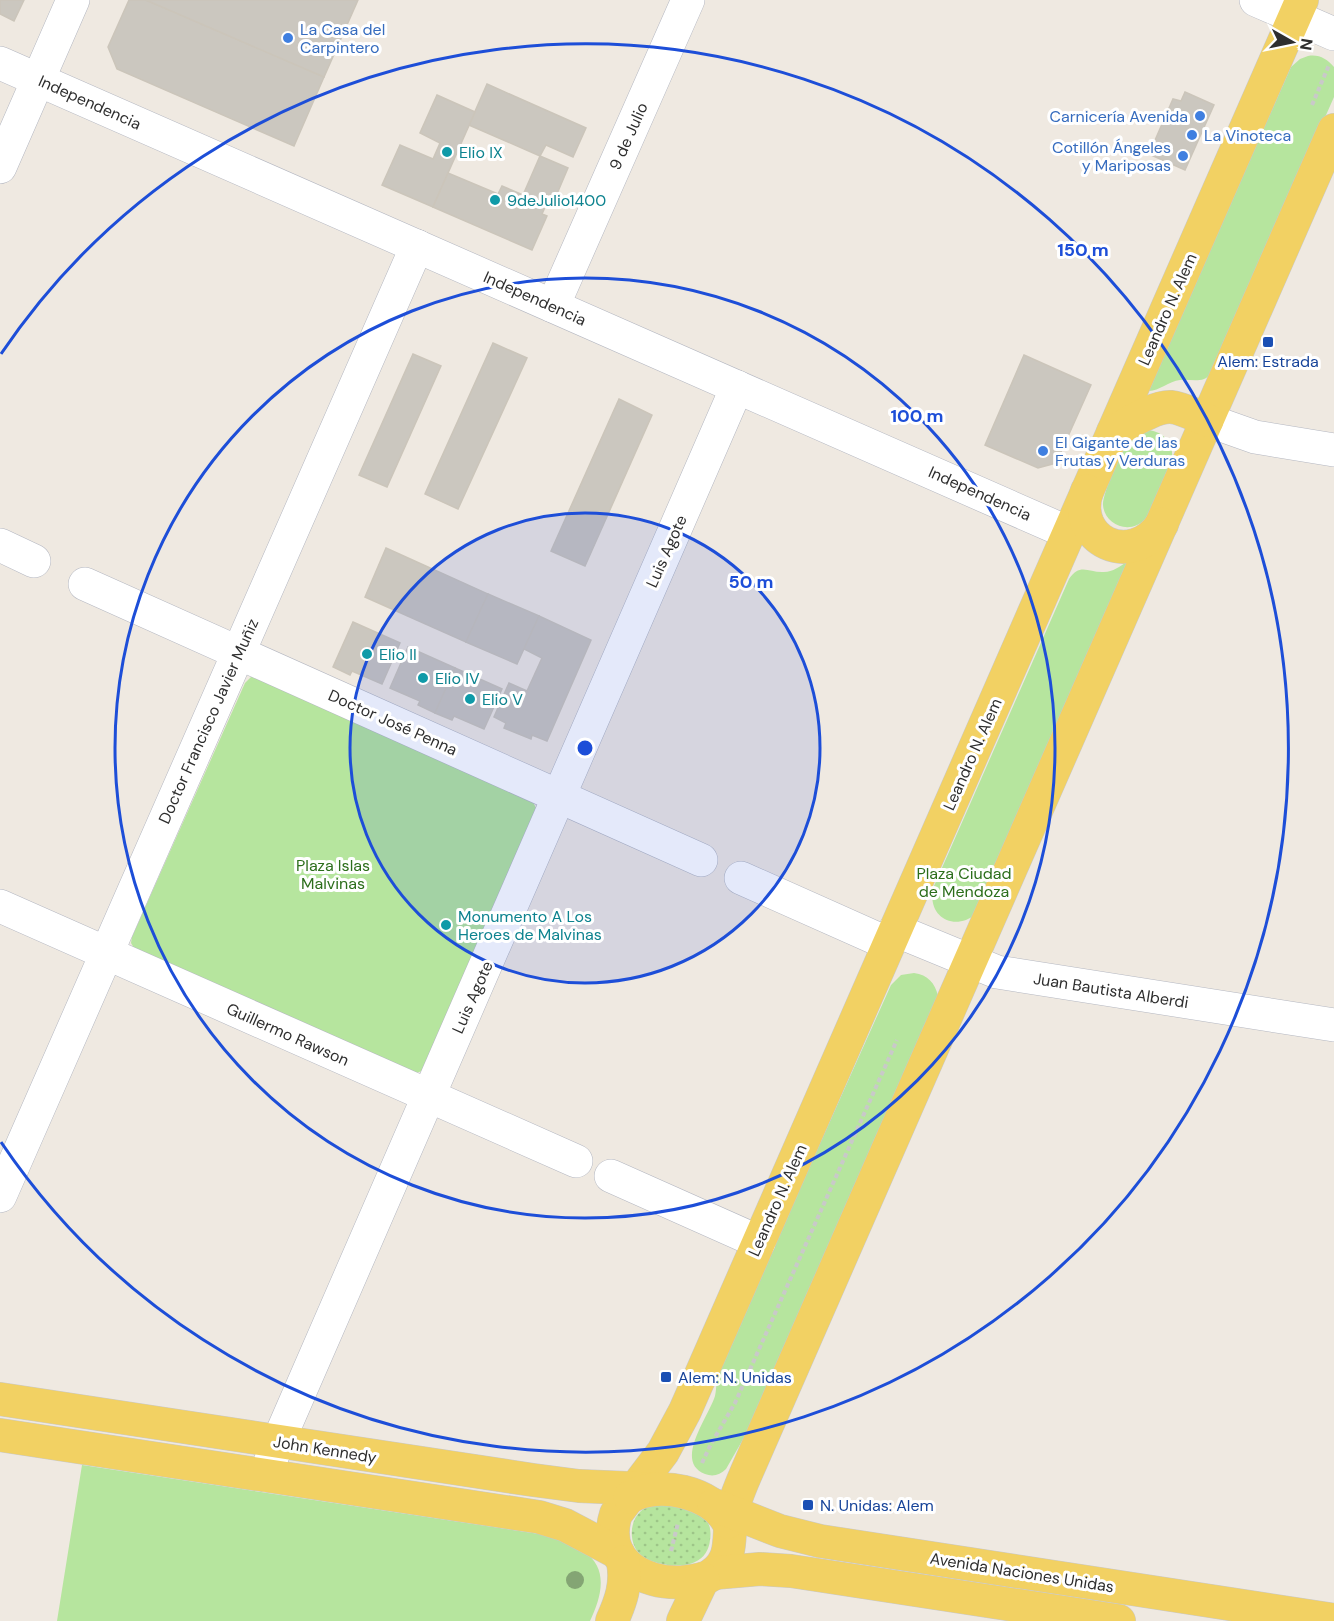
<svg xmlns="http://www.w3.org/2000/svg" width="1334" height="1621" viewBox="0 0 1334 1621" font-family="'DM Sans',sans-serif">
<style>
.grass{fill:#b6e59e}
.garden{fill:url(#garden-dots)}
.building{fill:#cbc7bf;stroke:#cbc5ba;stroke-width:1.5}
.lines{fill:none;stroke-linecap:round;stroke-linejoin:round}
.minor-casing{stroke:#b4b7c1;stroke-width:34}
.major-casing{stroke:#c9c9c9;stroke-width:34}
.path{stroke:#c9c9c9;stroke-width:4;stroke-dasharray:4.5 3;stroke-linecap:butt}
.minor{stroke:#fff;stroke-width:33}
.major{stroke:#f2d163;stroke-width:33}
.tree{fill:#84a574}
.ring{fill:none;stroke:#1d4ed8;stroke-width:3}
.shop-dot{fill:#3f7fe0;stroke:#fff;stroke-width:2}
.culture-dot{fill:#0f9aa8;stroke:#fff;stroke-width:2}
.transit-dot{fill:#1a4fb4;stroke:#fff;stroke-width:2}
.labels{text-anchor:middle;stroke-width:6;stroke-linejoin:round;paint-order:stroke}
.shop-label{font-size:16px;fill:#366cbe;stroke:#fff;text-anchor:start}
.street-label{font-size:16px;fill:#2e2e2e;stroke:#fff}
.culture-label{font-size:16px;fill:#0d838f;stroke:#fff;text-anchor:start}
.transit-label{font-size:16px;fill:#164399;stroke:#fff;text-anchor:start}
.park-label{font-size:16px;fill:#2c6e1b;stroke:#fff}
.centre{fill:#1d4ed8;stroke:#fff;stroke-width:3}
.ring-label{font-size:18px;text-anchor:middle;font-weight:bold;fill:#1d4ed8;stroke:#fff;stroke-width:6;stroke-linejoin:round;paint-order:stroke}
</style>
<defs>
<pattern id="garden-dots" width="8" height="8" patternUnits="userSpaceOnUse" patternTransform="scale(1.5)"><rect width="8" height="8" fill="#b6e59e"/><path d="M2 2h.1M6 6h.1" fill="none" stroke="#9dc588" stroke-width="1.8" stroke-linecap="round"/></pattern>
</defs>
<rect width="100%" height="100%" fill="#efe9e1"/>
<g class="grass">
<path d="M1308,56C1319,54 1327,59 1334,67V97L1214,369C1211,373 1209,377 1204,379C1196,382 1188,379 1180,380C1169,381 1159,391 1149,391L1166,348L1291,67L1300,59Z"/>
<path d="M1149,430C1165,433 1174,443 1172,460L1148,516C1144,520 1142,523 1137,525C1122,532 1104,521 1103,505C1102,495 1122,448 1129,440C1133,435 1143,433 1149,430Z"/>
<path d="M1127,562H1129L976,914C953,933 925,915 934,886L1069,579C1080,562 1089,573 1104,572C1113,572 1120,566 1127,562Z"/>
<path d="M251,677H255L533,802L536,808L422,1071L416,1073L134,948L131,943L132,937L245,683Z"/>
<path d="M914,973C928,975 935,983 938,996L761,1408L726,1469C720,1475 713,1477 705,1474C673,1462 709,1416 715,1396C717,1387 716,1378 719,1369L891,985L901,975Z"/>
<path d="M82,1465L553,1536C563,1541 574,1545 583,1551C610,1568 601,1598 590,1621H57Z"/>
</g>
<path class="garden" d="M658,1504C681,1508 715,1508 710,1540C709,1550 704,1558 695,1562C683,1569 653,1565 642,1556C629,1546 628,1522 641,1511C645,1507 652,1506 658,1504Z"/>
<g class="building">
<path d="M0,0H24L14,21L0,14Z"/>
<path d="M129,0H146L324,77L294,146L117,69L108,47Z"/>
<path d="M146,0H358L324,77Z"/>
<path d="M487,84L586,128L573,157L546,145L540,156L469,125Z"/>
<path d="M1185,92L1214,105L1185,170L1149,154L1173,99L1181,101Z"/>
<path d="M437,95L475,112L433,207L382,185L400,145L433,159L440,143L420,133Z"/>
<path d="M540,156L568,168L551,208L546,205L542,214L547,216L532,250L433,207L448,173L498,194L502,186L523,195Z"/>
<path d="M493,343L527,358L458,509L425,494Z"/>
<path d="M413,354L441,366L387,487L359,475Z"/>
<path d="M1024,355L1091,385L1056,463L1038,468L985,445Z"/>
<path d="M619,399L652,415L585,566L551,551Z"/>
<path d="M386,548L488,594L466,642L365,597Z"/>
<path d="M488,594L539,616L517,664L466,642Z"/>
<path d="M539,616L591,640L547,741L532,735L531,739L504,728L506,723L494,717L509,683L527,691L542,658L524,649Z"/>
<path d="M353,622L400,643L382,684L352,671L350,675L333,667Z"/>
<path d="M408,647L455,668L435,713L418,705L420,701L390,688Z"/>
<path d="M455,668L502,689L484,729L454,716L452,720L435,713Z"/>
</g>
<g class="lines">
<g class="minor-casing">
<g id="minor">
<path d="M1256,0L1334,34"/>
<path d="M0,63L1069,533"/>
<path d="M0,167L73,0"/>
<path d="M553,306L688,0"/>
<path d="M1207,420L1255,437L1334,450"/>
<path d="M0,545L34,561"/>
<path d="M85,584L701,860"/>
<path d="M741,878L889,944"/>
<path d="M0,906L576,1161"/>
<path d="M895,930L997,972L1334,1025"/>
<path d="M611,1176L759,1242"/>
<path d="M0,1196L417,246"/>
<path d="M265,1475L278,1442L737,387"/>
</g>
</g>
<g class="major-casing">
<g id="major">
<path d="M1302,0L685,1411L663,1452L616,1514C601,1560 642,1585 683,1582C693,1581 706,1580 714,1573C735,1557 727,1534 732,1513C735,1498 742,1483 748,1469L1334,130"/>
<path d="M1113,432C1128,424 1154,406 1171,407C1183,408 1196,416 1207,420"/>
<path d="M1087,491C1071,540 1131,570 1162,524"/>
<path d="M0,1399L533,1480L579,1486L651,1489"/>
<path d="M0,1435L539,1517L565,1525L618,1553"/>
<path d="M630,1497C658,1480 712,1492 728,1522"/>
<path d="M714,1505L780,1531L820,1541L1334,1620"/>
<path d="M714,1573L760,1569L791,1571L1119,1621"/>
<path d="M612,1621C621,1601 627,1584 623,1562"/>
<path d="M683,1621L703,1579"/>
</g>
</g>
<g class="path">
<path d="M1312,105L1329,65"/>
<path d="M702,1463L711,1444L735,1403L897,1040"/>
<path d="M671,1551L678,1523"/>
</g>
<use href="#minor" class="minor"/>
<use href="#major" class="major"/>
</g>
<circle class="tree" cx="575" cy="1580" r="9"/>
<circle cx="585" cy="748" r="235" fill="#1d4ed8" fill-opacity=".12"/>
<g class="ring">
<circle cx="585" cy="748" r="235"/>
<circle cx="585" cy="748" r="470"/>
<path d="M1 354A704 704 0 1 1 1 1142"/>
</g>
<g class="shop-dot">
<circle cx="288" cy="38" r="6"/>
<circle cx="1200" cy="116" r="6"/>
<circle cx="1192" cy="135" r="6"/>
<circle cx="1183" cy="156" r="6"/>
<circle cx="1043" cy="451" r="6"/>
</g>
<g class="culture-dot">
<circle cx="447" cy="152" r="6"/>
<circle cx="495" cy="200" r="6"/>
<circle cx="367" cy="654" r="6"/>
<circle cx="423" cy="678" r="6"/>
<circle cx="470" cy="699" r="6"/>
<circle cx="446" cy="925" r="6"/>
</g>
<g class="transit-dot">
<rect x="1262" y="336" width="12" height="12" rx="3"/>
<rect x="660" y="1371" width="12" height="12" rx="3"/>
<rect x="802" y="1499" width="12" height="12" rx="3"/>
</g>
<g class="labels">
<g class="shop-label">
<text x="300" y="35">La Casa del<tspan x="300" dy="18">Carpintero</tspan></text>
<text x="1188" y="122" text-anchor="end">Carnicería Avenida</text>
<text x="1204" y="141">La Vinoteca</text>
<text x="1171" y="153" text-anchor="end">Cotillón Ángeles<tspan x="1171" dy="18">y Mariposas</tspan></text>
<text x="1055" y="448">El Gigante de las<tspan x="1055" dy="18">Frutas y Verduras</tspan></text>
</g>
<g class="street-label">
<text transform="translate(90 102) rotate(24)" y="6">Independencia</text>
<text transform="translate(628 136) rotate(-66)" y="6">9 de Julio</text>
<text transform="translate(535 298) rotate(24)" y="6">Independencia</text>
<text transform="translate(1167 309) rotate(-66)" y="6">Leandro N. Alem</text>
<text transform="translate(980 493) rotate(24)" y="6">Independencia</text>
<text transform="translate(666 551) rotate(-66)" y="6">Luis Agote</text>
<text transform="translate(208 721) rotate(-66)" y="6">Doctor Francisco Javier Muñiz</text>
<text transform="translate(393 722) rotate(24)" y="6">Doctor José Penna</text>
<text transform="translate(972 754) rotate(-66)" y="6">Leandro N. Alem</text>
<text transform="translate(1111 990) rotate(9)" y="6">Juan Bautista Alberdi</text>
<text transform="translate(472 997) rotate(-66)" y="6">Luis Agote</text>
<text transform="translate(288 1034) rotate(24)" y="6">Guillermo Rawson</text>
<text transform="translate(777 1200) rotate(-66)" y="6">Leandro N. Alem</text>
<text transform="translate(325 1449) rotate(9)" y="6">John Kennedy</text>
<text transform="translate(1022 1572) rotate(9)" y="6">Avenida Naciones Unidas</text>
</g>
<g class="culture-label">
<text x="459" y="158">Elio IX</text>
<text x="507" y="206">9deJulio1400</text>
<text x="379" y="660">Elio II</text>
<text x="435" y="684">Elio IV</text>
<text x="482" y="705">Elio V</text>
<text x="458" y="922">Monumento A Los<tspan x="458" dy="18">Heroes de Malvinas</tspan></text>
</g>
<g class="transit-label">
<text x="1268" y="367" text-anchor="middle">Alem: Estrada</text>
<text x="678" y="1383">Alem: N. Unidas</text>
<text x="820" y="1511">N. Unidas: Alem</text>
</g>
<g class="park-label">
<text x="333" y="871">Plaza Islas<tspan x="333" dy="18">Malvinas</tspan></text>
<text x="964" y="879">Plaza Ciudad<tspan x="964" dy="18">de Mendoza</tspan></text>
</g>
</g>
<circle cx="585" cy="748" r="9" class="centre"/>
<g class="ring-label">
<text x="1083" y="256">150 m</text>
<text x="917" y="422">100 m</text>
<text x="751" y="588">50 m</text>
</g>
<g transform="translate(1292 42) rotate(99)" stroke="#ffffff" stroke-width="4.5" paint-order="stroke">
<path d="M0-4.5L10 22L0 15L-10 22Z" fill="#2e2e2e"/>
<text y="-9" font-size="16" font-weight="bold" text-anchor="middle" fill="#2e2e2e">N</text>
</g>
</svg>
